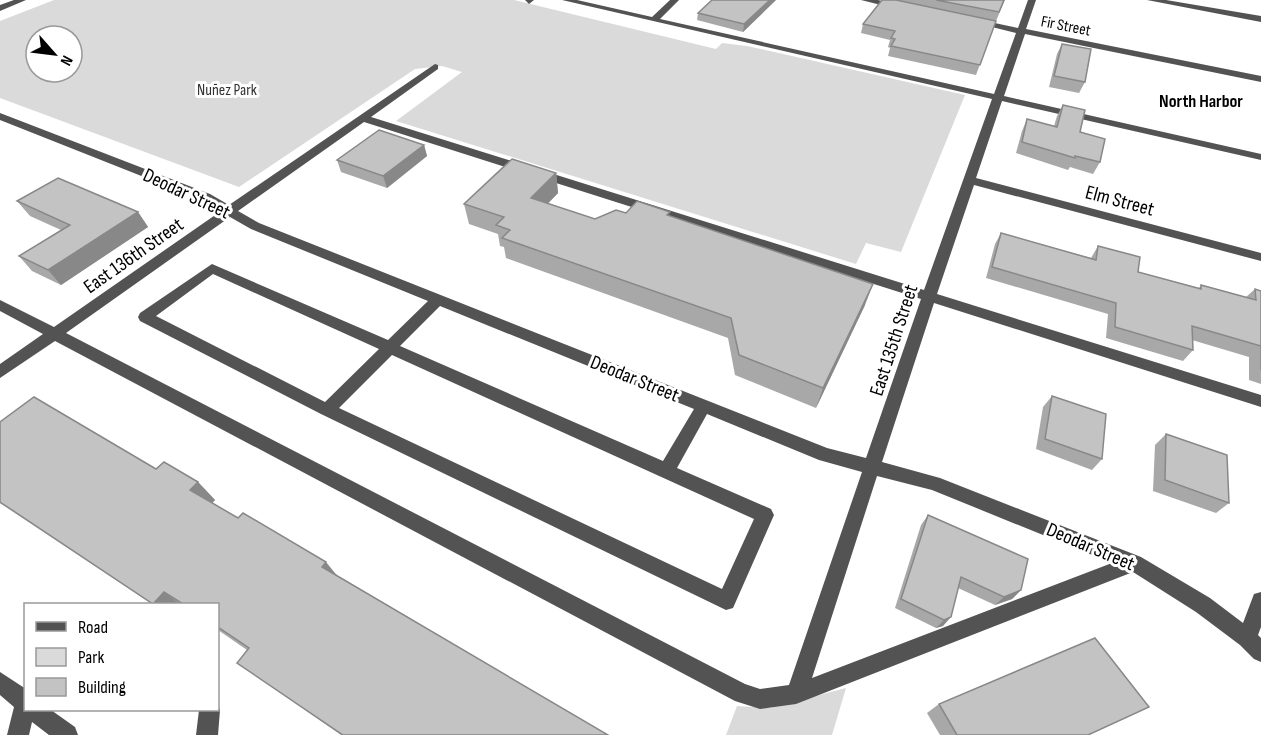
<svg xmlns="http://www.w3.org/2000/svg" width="1261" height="735" viewBox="0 0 1261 735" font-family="'Sofia Sans Condensed',sans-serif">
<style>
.green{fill:#dadada;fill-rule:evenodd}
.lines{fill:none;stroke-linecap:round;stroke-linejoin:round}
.minor{fill:#535353;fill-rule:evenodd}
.wall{fill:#a8a8a8}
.shaded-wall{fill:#888}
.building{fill:#c3c3c3;stroke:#888;stroke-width:1.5}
.labels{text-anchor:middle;stroke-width:6;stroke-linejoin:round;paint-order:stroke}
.far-street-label{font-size:16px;fill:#000;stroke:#fff}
.far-park-label{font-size:16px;fill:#313131;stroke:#fff}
.far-neighbourhood-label{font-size:18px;font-weight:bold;fill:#000;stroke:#fff}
.street-label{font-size:20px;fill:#000;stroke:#fff}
</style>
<rect width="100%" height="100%" fill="#fff"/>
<g class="green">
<path d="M54,0H514L716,49L722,43L747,46L965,95L901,252L866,243L856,264L396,121L462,72L442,66L415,69L239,187L0,98V21ZM36,36H72V72H36Z"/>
<path d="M846,688L832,735H726L737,706L770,708Z"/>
</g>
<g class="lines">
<g class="minor">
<path d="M14,0H26L0,11V5Z"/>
<path d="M525,0H534L529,4Z"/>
<path d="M562,0H577L652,17L670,0H679L660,19L994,94L1016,33L972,22L976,19L1018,28L1028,0H1036L1026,29L1261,76V82L1025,34L1004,96L1261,154V160L1002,101L976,178L1261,253V261L974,185L937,294L1261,395V407L934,303L882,462L940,478L1141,557L1210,598L1243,623L1254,594L1261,592V627L1258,635L1261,638V662L1254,659L1240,645L1196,612L1133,572L796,704L760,709L735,701L55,341L0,378V364L43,334L0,311V300L54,327L221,211L202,200L0,120V113L210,194L229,205L435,64L438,65V69L371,117L924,290L992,99ZM364,122L921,299L866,458L827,448L259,223L238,211ZM230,217L251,229L428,301L388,340L212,264L140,313L138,317L140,321L321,414L726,610L733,608L774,515L771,509L677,468L707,414L819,460L862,472L789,685L760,689L745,684L66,333ZM213,274L379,349L325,402L156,316ZM440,306L694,409L663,461L400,346ZM392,355L754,519L722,589L339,408ZM877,476L932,490L1112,563L812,678Z"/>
<path d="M861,0H878L901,6L897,9Z"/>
<path d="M1147,0H1166L1261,16V22Z"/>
<path d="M0,672L26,689V710H51L75,727L78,735H49L32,722L29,735H7L14,707L0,695Z"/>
<path d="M218,705L220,710L218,735H196L199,710H218Z"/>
</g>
</g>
<g class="wall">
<path d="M776,0L743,32L697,20L698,13Z"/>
<path d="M882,0H1005L996,21L976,75L888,56L890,48L888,47L890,40L861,33L863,24Z"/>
<path d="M1062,44L1085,82L1079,93L1049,87L1057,54Z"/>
<path d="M1063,105L1100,162L1093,174L1070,167L1068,170L1016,153L1022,131L1027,119L1054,126L1057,116Z"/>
<path d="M424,145L427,156L387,188L341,172L337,160Z"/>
<path d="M556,173L558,193L548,203L595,219L626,213L670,216L865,305L816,408L735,375L728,338L506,258L504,247L500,246L498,234L469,224L464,204Z"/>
<path d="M17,201L138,212L148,227L61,285L32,271L19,256L61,230L30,216Z"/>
<path d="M1001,233L1091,258L1098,246L1138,272L1199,288L1201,285L1246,297L1255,289L1261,291V384L1249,380V357L1192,340L1193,350L1183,361L1106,338L1108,314L986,278L995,244Z"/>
<path d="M1052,396L1102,459L1092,470L1036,449L1043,407Z"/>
<path d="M0,422L198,482L215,500L212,503L335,574L608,735H341L237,663L247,650L218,630V604H152L0,503Z"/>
<path d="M1166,434L1229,503L1216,513L1153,491L1155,445Z"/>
<path d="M928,515L1021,590L1012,599L995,605L958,588L943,626L936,628L895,608L921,525Z"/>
<path d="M939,704L1089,735H940L927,713Z"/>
</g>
<g class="shaded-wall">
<path d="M770,0H776L743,32L744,24Z"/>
<path d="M424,145L427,156L387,188L383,176Z"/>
<path d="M556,173L558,193L534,218L531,198Z"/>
<path d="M138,212L148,227L61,285L48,270Z"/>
<path d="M873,284L865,305L816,408L823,388Z"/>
<path d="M198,482L215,500L207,508L190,490Z"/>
<path d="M326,562L339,578L322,567Z"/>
<path d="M1021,590L1012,599L995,605L1004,597Z"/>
<path d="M164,592L180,604H153Z"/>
<path d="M951,617L943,626L936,628L944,620Z"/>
</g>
<g class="building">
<path d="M712,0H770L744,24L698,13Z"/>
<path d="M882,0H896L996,21L980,65L891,46L895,39L891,38L895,31L863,24Z"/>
<path d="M936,0H1004L999,12Z"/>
<path d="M1062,44L1091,49L1085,82L1054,76Z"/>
<path d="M1063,105L1085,110L1080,132L1105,139L1100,162L1075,156V158L1022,142L1027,119L1057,127Z"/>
<path d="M379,130L424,145L383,176L337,160Z"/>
<path d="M512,159L556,173L531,198L595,219L616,210L626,213L637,201L670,212L667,215L873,284L823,388L739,355L731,318L502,238L510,230L496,225L504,217L464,204Z"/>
<path d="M58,178L138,212L48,270L19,256L70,225L17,201Z"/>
<path d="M1001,233L1096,260L1098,246L1140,257L1138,272L1201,289V285L1256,300L1255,289L1261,291V370V346L1192,326L1193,350L1115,327L1116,303L992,267Z"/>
<path d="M1052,396L1106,414L1102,459L1045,439Z"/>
<path d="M34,397L156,469L164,462L198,482L190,490L238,518L243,513L326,562L322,567L608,735H343L237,663L249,648L218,627V604H183L164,592L153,604L0,502V422Z"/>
<path d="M1166,434L1227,455L1229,503L1165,480Z"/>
<path d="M928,515L1028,559L1021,590L1004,597L961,577L951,617L944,620L901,599Z"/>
<path d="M1095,638L1149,707L1088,735H957L939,704Z"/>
</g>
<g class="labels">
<g class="far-street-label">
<text transform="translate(1066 25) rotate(11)" y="6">Fir Street</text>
</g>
<g class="far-park-label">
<text x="227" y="95">Nuñez Park</text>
</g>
<g class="far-neighbourhood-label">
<text x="1201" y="107">North Harbor</text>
</g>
<g class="street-label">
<text transform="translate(187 193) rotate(25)" y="7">Deodar Street</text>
<text transform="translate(1120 200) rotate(15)" y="7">Elm Street</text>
<text transform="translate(133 255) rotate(-35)" y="7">East 136th Street</text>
<text transform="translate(893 340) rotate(-72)" y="7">East 135th Street</text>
<text transform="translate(635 378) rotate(22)" y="7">Deodar Street</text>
<text transform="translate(1091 546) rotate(23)" y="7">Deodar Street</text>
</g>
</g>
<rect x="24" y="603" width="195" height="108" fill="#ffffff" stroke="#999999" stroke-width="1.5"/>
<rect x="36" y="622" width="30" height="9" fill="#535353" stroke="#999999" stroke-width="1.5"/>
<text x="78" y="633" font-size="18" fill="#000000">Road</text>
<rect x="36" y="648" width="30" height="18" fill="#dadada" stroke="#999999" stroke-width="1.5"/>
<text x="78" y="663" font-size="18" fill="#000000">Park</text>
<rect x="36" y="678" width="30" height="18" fill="#c3c3c3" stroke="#999999" stroke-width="1.5"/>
<text x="78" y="693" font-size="18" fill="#000000">Building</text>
<g transform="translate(54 54) rotate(118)"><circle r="28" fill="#ffffff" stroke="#999999" stroke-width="1.5"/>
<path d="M0-4.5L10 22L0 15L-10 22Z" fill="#000000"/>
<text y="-9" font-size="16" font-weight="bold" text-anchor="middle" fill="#000000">N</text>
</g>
</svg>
